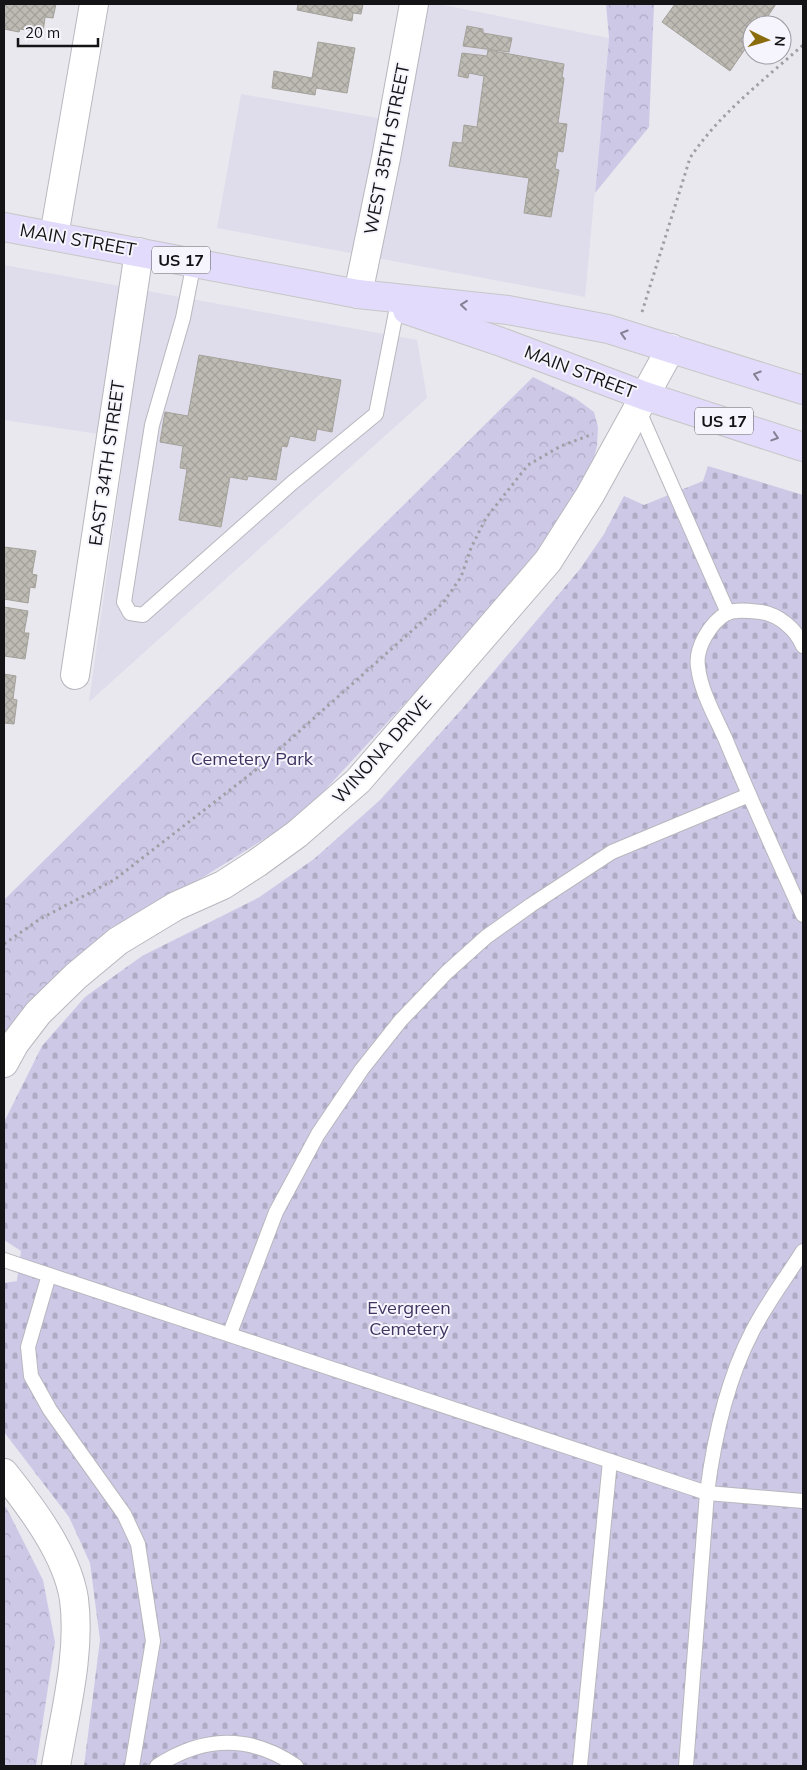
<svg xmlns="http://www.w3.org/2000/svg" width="807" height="1770" viewBox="0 0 807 1770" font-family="Mulish,sans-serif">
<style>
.built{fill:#dfdceb}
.forest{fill:url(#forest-crowns)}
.cemetery{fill:url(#cemetery-stones)}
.building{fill:url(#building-cross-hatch);stroke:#a4a19a}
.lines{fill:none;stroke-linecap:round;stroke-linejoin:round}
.service-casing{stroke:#b8b7be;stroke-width:16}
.minor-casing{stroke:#b8b7be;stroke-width:30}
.tertiary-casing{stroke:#b8b7be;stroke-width:30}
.primary-casing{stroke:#c7c7c7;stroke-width:30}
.path{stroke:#a09fa5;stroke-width:3;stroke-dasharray:2.5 4;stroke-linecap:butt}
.service{stroke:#fff;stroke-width:14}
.minor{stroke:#fff;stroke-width:28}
.tertiary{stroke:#fff;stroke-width:28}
.primary{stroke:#e2dbfb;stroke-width:28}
.oneway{stroke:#858194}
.labels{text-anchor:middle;stroke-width:4;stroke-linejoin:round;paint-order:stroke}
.shield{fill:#f6f5fd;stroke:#58585b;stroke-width:1}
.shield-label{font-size:16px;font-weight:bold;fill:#141416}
.street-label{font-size:18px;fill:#141416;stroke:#f6f5fd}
.park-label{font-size:18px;fill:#403461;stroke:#f6f5fd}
</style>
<defs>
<pattern id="forest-crowns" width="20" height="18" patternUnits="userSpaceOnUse" patternTransform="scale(1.25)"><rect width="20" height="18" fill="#cec8e7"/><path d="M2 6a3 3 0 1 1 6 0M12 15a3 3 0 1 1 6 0" fill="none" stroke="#b0abc5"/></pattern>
<pattern id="cemetery-stones" width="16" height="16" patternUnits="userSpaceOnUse" patternTransform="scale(1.25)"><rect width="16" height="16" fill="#cec8e7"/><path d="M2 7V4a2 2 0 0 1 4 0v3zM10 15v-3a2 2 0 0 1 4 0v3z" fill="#b0abc5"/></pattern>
<pattern id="building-cross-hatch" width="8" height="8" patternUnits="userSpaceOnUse" patternTransform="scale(1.25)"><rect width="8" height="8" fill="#bebbb4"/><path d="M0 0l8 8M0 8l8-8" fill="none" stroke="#a2a09a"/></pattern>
</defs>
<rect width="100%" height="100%" fill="#e9e8ef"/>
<g class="built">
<path d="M428,4H438L609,38L585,297L217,228L241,94L406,123Z"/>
<path d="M4,265L417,340L427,398L89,702L126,438L4,420Z"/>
</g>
<g class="forest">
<path d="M606,4H654L649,127L595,193L609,38Z"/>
<path d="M533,377L575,398L594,412L598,427L597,446L592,466L544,546L455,649L301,816L205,876L109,929L24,1011L4,1041V900Z"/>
<path d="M6,1507L43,1580L55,1642L36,1766H4V1508Z"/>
</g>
<path class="cemetery" d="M708,466L803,495V1766H84L100,1640L90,1563L69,1517L4,1432V1283L17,1281L21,1251L4,1240V1122L42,1046L85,997L142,956L258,898L314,859L380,800L462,709L580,569L604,534L624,496L644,505L703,481Z"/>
<g class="building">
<path d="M4,4H56L53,18L45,17L43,33L20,29L19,32L4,29Z"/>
<path d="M298,4H363L361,14L353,13L352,21L297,10Z"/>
<path d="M675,4H776L762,25H752V39L730,71L662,22Z"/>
<path d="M467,26L483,29V33L512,38L509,52L463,46Z"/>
<path d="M318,42L355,48L347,93L316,88L315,95L272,88L274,71L312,78Z"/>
<path d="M488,50L564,64L562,77L564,78L558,123L567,124L563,152L558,151L555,169L559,170L551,217L524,213L529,178L449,166L453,142L462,143L464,125L477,127L484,76L469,73L468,78L458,76L462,53L487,56Z"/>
<path d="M199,355L341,380L332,432L317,429L315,441L290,436L287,447L282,446L276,480L248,476L247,480L230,477L221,527L179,520L187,469L180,468L183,446L160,442L165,412L188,416Z"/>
<path d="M4,547L36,551L32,574L37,575L35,588L30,587L28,603L4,599Z"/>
<path d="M4,607L28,611L24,633H29L25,659L4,656Z"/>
<path d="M4,674L16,676L13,699L17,700L14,724L4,723Z"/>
</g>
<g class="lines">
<g class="service-casing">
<g id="service">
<path d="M194,262L183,318L152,425L124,602L130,613L143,615L292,483L376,414L397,307"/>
<path d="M638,409L728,613"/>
<path d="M803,646C796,629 779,615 761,612C751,611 736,609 727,613C710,623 695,648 698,667C701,692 715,716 725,738C750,798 776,856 803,915"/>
<path d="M4,1260L707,1493L803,1501"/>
<path d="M49,1275L28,1347L31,1376L50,1410L124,1514L138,1544L153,1641L132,1766"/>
<path d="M230,1333L276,1212L318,1134L362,1069L401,1020L447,972L486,937L531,905L612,852L749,795"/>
<path d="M157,1766C203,1736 250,1734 296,1766"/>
<path d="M580,1766L610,1461"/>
<path d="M686,1766L707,1493C714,1438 726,1382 752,1332C766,1304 786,1278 803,1251"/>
</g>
</g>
<g class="minor-casing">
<g id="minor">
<path d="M54,236L94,4"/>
<path d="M358,294L386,158L414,4"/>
<path d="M75,675L139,252"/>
</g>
</g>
<g class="tertiary-casing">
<g id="tertiary">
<path d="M4,1063L15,1043L38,1013L76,976L118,941L176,906L223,885L257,863L297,834L358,781L548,561L590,495L671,348"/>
<path d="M4,1473C31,1507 67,1554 74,1599C81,1654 65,1712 56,1766"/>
</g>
</g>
<g class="primary-casing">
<g id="primary">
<path d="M4,227L358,294L508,310L608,329L803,390"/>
<path d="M407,310L501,342L645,396L803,447"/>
</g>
</g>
<g class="path">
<path d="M642,312L690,158C719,114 764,80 803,45"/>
<path d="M4,944L40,919L114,880L257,769L443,603L461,577L471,548L486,518L528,465L561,446L593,434"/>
</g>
<use href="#service" class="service"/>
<use href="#minor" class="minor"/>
<use href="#tertiary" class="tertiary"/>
<use href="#primary" class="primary"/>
</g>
<defs><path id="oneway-chevron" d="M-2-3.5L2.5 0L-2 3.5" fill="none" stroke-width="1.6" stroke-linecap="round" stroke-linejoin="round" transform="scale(1.25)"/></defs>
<g class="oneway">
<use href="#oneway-chevron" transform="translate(464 305) rotate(-174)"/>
<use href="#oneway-chevron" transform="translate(624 334) rotate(-163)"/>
<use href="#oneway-chevron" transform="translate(757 375) rotate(-163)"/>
<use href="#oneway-chevron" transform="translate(775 437) rotate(18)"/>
</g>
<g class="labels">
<g class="shield">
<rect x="152" y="246.5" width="58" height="27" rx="4"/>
<rect x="695" y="407.5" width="58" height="27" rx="4"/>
</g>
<g class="shield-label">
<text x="181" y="266">US 17</text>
<text x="724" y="427">US 17</text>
</g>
<g class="street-label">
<text transform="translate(387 149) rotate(-79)" y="6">WEST 35TH STREET</text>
<text transform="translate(78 240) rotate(10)" y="6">MAIN STREET</text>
<text transform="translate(580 372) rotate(21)" y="6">MAIN STREET</text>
<text transform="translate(107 463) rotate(-82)" y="6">EAST 34TH STREET</text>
<text transform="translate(382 750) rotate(-48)" y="6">WINONA DRIVE</text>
</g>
<g class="park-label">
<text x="252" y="765">Cemetery Park</text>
<text x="409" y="1314">Evergreen<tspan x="409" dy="21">Cemetery</tspan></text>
</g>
</g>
<rect width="807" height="1770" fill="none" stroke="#141416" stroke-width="10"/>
<g transform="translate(767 40) rotate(95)"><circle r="24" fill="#f6f5fd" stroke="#9c9ba1"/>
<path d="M0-4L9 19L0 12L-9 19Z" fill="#8b6c0d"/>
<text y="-8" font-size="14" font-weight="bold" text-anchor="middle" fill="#141416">N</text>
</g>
<path d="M18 38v8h80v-8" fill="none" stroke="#141416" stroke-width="2.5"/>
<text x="25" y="38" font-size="15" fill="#141416" stroke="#f6f5fd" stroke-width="4" paint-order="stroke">20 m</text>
</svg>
